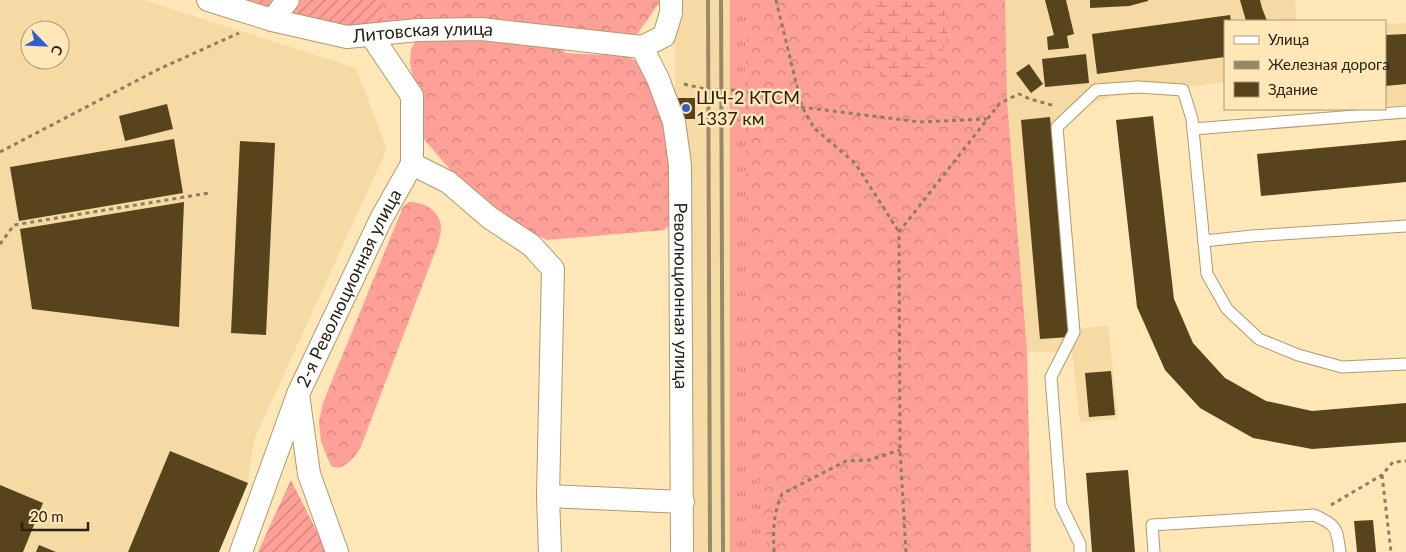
<svg xmlns="http://www.w3.org/2000/svg" width="1406" height="552" viewBox="0 0 1406 552" font-family="Lato,sans-serif">
<style>
.built{fill:#f5daa4;fill-rule:evenodd}
.grass{fill:url(#grass-tufts)}
.forest{fill:url(#forest-crowns)}
.wetland{fill:url(#wetland-marsh)}
.garden{fill:url(#garden-furrows)}
.building{fill:#57441d}
.lines{fill:none;stroke-linecap:round;stroke-linejoin:round}
.service-casing{stroke:#b09a6e;stroke-width:13}
.minor-casing{stroke:#b09a6e;stroke-width:24}
.path{stroke:#8d7e5e;stroke-width:3;stroke-dasharray:4 4;stroke-linecap:butt}
.service{stroke:#fff;stroke-width:11}
.minor{stroke:#fff;stroke-width:22}
.rail{stroke:#998867;stroke-width:4}
.poi-dot{fill:#315ecd;stroke:#ffe7b8;stroke-width:2}
.labels{text-anchor:middle;stroke-width:5;stroke-linejoin:round;paint-order:stroke}
.street-label{font-size:18px;fill:#2a2210;stroke:#ffe7b8}
.poi-label{font-size:18px;fill:#2a2210;stroke:#ffe7b8;text-anchor:start}
</style>
<defs>
<pattern id="grass-tufts" width="24" height="20" patternUnits="userSpaceOnUse" patternTransform="scale(1.25)"><rect width="24" height="20" fill="#fe9f98"/><path d="M3 7l-1-3M5 7V3M7 7l1-3M15 17l-1-3M17 17v-4M19 17l1-3" fill="none" stroke="#ce817b"/></pattern>
<pattern id="forest-crowns" width="20" height="18" patternUnits="userSpaceOnUse" patternTransform="scale(1.25)"><rect width="20" height="18" fill="#fe9f98"/><path d="M2 6a3 3 0 1 1 6 0M12 15a3 3 0 1 1 6 0" fill="none" stroke="#ce817b"/></pattern>
<pattern id="wetland-marsh" width="20" height="14" patternUnits="userSpaceOnUse" patternTransform="scale(1.25)"><rect width="20" height="14" fill="#fe9f98"/><path d="M1 5h8M5 5V1M11 12h8M15 12V8" fill="none" stroke="#ce817b"/></pattern>
<pattern id="garden-furrows" width="10" height="10" patternUnits="userSpaceOnUse" patternTransform="scale(1.25)"><rect width="10" height="10" fill="#fe9f98"/><path d="M-1 1l2-2M0 10L10 0M9 11l2-2" fill="none" stroke="#ce817b"/></pattern>
</defs>
<rect width="100%" height="100%" fill="#ffe7b8"/>
<g class="built">
<path d="M0,0H144L356,68L387,149L254,440L248,483L219,552H0ZM30,30H60V60H30Z"/>
<path d="M675,0H1295L1297,21H1225V82L1110,97L1084,107L1062,128L1079,329L1108,325L1118,419L1080,422L1072,352H1027L1031,552H676Z"/>
<path d="M1406,23V105L1385,106V24Z"/>
</g>
<path class="grass" d="M730,0H748L745,72L765,535L774,552H730Z"/>
<g class="forest">
<path d="M306,0H661L636,36L614,32H562L556,38L565,53L625,56L635,60L645,70L674,122L675,221L664,230L547,240L503,219L473,196L423,138L419,101L413,80L410,63L411,50L416,39L388,25Z"/>
<path d="M748,0H866L856,33L948,34L944,0H1005L1007,101L1027,352L1031,552H774L765,535L750,393L745,72Z"/>
<path d="M409,202C424,202 440,210 441,228C441,233 439,239 438,244L360,449C353,458 344,472 331,466L321,441L319,422L323,403L403,207Z"/>
</g>
<path class="wetland" d="M866,0H944L948,34L930,90L863,71L856,33Z"/>
<g class="garden">
<path d="M233,0H382V49Z"/>
<path d="M291,480L327,552H258Z"/>
</g>
<g class="building">
<path d="M1045,0H1066L1074,34L1067,36L1069,48L1048,50L1047,37L1054,35Z"/>
<path d="M1090,0H1148V1L1129,6L1090,8Z"/>
<path d="M1240,0H1260L1262,8L1267,21H1246Z"/>
<path d="M1230,15L1231,21H1225V57L1097,74L1092,34Z"/>
<path d="M1406,34V84L1385,86V35Z"/>
<path d="M1086,54L1089,83L1045,87L1042,59Z"/>
<path d="M1029,64L1043,84L1031,93L1016,73Z"/>
<rect x="676" y="98" width="19" height="21"/>
<path d="M167,104L173,129L125,141L119,116Z"/>
<path d="M1153,116L1174,299L1193,343L1225,378L1266,401L1312,411L1406,403V442L1312,449L1253,438L1200,408L1165,370L1137,307L1116,120Z"/>
<path d="M1050,117L1070,337L1040,339L1021,120Z"/>
<path d="M174,139L183,193L19,221L10,167Z"/>
<path d="M1406,140V182L1261,196L1257,154Z"/>
<path d="M240,141L275,143L266,335L231,333Z"/>
<path d="M184,202L179,327L32,309L20,229Z"/>
<path d="M1111,371L1115,415L1089,417L1085,373Z"/>
<path d="M170,451L248,483L219,552H128Z"/>
<path d="M1128,470L1135,552H1092L1086,473Z"/>
<path d="M0,485L43,503L23,552H0Z"/>
<path d="M1373,520L1376,552H1357L1354,521Z"/>
<path d="M39,545L56,552H36Z"/>
</g>
<g class="lines">
<g class="service-casing">
<g id="service">
<path d="M1193,129L1406,112"/>
<path d="M1204,241L1252,236L1406,226"/>
<path d="M1080,552V544L1061,505L1051,377L1074,332L1057,127L1096,90L1138,87L1183,90L1192,119L1207,274L1227,309L1259,339L1298,355L1342,367L1406,364"/>
<path d="M1154,552L1152,525L1314,515C1338,526 1336,527 1340,552"/>
</g>
</g>
<g class="minor-casing">
<g id="minor">
<path id="s1" d="M208,0L272,20L347,37L418,30L481,29L642,47"/>
<path d="M272,20L288,0"/>
<path id="s2" d="M642,47L658,79L674,122L680,165L682,552"/>
<path d="M642,47L664,36L671,13V0"/>
<path d="M412,164L448,182L490,218L531,245L553,269L548,496L550,552"/>
<path d="M548,496L683,502"/>
<path d="M241,552L297,397"/>
<path id="s3" d="M337,552L309,474L298,394L381,219L412,164V96L371,35"/>
</g>
</g>
<g class="path">
<path d="M776,0L802,107L814,128L855,163L899,232"/>
<path d="M684,84L709,90H739L802,107L919,122L987,119"/>
<path d="M0,152L159,69L239,33"/>
<path d="M0,244L14,225L209,193"/>
<path d="M1382,475L1391,552"/>
<path d="M1331,505L1382,475L1393,462L1406,461"/>
<path d="M774,552C773,530 773,515 782,494L846,461L869,460L900,450"/>
<path d="M906,552L900,450L899,232L1000,103L1019,94L1030,99L1055,106"/>
</g>
<use href="#service" class="service"/>
<use href="#minor" class="minor"/>
<g class="rail">
<path d="M708,0L710,552"/>
<path d="M721,0L723,552"/>
</g>
</g>
<circle class="poi-dot" cx="686" cy="108" r="5"/>
<g class="labels">
<g class="street-label">
<text dy="6" stroke="none"><textPath href="#s1" startOffset="220">Литовская улица</textPath></text>
<text dy="6" stroke="none"><textPath href="#s3" startOffset="281">2-я Революционная улица</textPath></text>
<text dy="6" stroke="none"><textPath href="#s2" startOffset="256">Революционная улица</textPath></text>
</g>
<g class="poi-label">
<text x="696" y="104">ШЧ-2 КТСМ<tspan x="696" dy="21">1337 км</tspan></text>
</g>
</g>
<rect x="1224" y="20" width="162" height="90" fill="#ffe7b8" stroke="#aa9875"/>
<rect x="1234" y="36" width="25" height="8" fill="#ffffff" stroke="#aa9875"/>
<text x="1268" y="45" font-size="15" fill="#2a2210">Улица</text>
<rect x="1234" y="61" width="25" height="8" fill="#998867" stroke="#aa9875"/>
<text x="1268" y="70" font-size="15" fill="#2a2210">Железная дорога</text>
<rect x="1234" y="82" width="25" height="15" fill="#57441d" stroke="#aa9875"/>
<text x="1268" y="95" font-size="15" fill="#2a2210">Здание</text>
<g transform="translate(45 45) rotate(114)"><circle r="24" fill="#ffe7b8" stroke="#aa9875"/>
<path d="M0-4L9 19L0 12L-9 19Z" fill="#315ecd"/>
<text y="-8" font-size="14" font-weight="bold" text-anchor="middle" fill="#2a2210">С</text>
</g>
<path d="M22 522v8h66v-8" fill="none" stroke="#2a2210" stroke-width="2.5"/>
<text x="30" y="522" font-size="15" fill="#2a2210" stroke="#ffe7b8" stroke-width="4" paint-order="stroke">20 m</text>
</svg>
